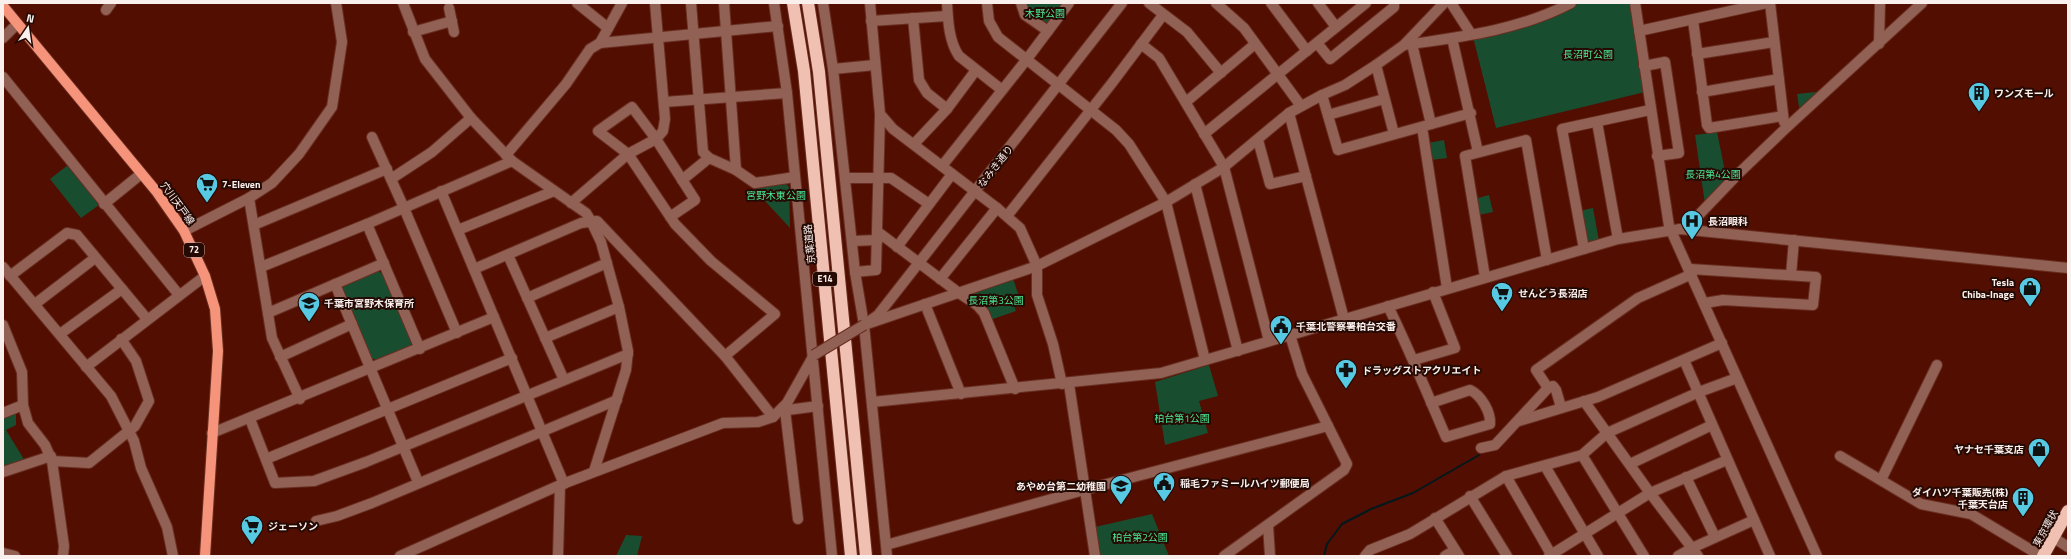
<svg xmlns="http://www.w3.org/2000/svg" width="2071" height="559" viewBox="0 0 2071 559" font-family="'Titillium Web','Noto Sans JP',sans-serif">
<style>
.green{fill:#194d30}
.lines{fill:none;stroke-linecap:round;stroke-linejoin:round}
.stream{stroke:#03181d;stroke-width:2}
.minor-casing{stroke:#692e21;stroke-width:12}
.major-casing{stroke:#692e21;stroke-width:12}
.highway-casing{stroke:#692e21;stroke-width:14}
.minor{stroke:#906154;stroke-width:10}
.major{stroke:#f5947a;stroke-width:10}
.highway{stroke:#f0c0b2;stroke-width:12}
.minor-bridge-casing{stroke:#692e21;stroke-width:12;stroke-linecap:butt}
.minor-bridge{stroke:#906154;stroke-width:10}
.labels{text-anchor:middle;stroke-width:4;stroke-linejoin:round;paint-order:stroke}
.shield{fill:#250903;stroke:#b9aba8;stroke-width:1}
.shield-label{font-size:9px;font-weight:bold;fill:#f9f0ee}
.park-label{font-size:10px;fill:#49e794;stroke:#250903}
.poi-label{font-size:10px;font-weight:bold;fill:#f9f0ee;stroke:#250903;text-anchor:start}
.street-label{font-size:10px;fill:#f9f0ee;stroke:#250903}
</style>
<rect width="100%" height="100%" fill="#520e00"/>
<g class="green">
<path d="M1024,3H1067L1049,28L1025,12Z"/>
<path d="M1577,3H1632L1645,92L1496,128L1473,37L1570,7Z"/>
<path d="M1824,91L1800,113L1797,94Z"/>
<path d="M1717,132L1727,181L1705,204L1695,135Z"/>
<path d="M1444,140L1447,158L1431,160L1428,143Z"/>
<path d="M68,165L99,205L81,218L50,179Z"/>
<path d="M782,180L789,187L790,228L751,186Z"/>
<path d="M1489,195L1493,212L1479,215L1477,201L1478,198Z"/>
<path d="M1593,208L1599,241L1587,245L1579,211Z"/>
<path d="M376,271L382,273L412,342L410,347L377,360L370,358L341,291L343,284Z"/>
<path d="M1013,278L1018,294L1011,296L1016,311L990,320L969,297L970,293Z"/>
<path d="M1209,365L1218,396L1199,401L1208,433L1165,445L1155,382Z"/>
<path d="M16,410V425L6,430L25,461L3,470V416Z"/>
<path d="M1152,514L1169,556H1099L1095,527Z"/>
<path d="M626,535L642,536L637,556H616Z"/>
</g>
<g class="lines">
<path class="stream" d="M1324,556L1327,544L1342,524L1371,509L1413,493L1479,455"/>
<g class="minor-casing">
<g id="minor">
<path d="M403,3L425,59L471,118L512,161L586,213L591,221L601,242L619,307L628,351L626,370L594,471"/>
<path d="M577,3L608,28"/>
<path d="M691,3L703,152L709,158L736,170L755,183L795,177"/>
<path d="M724,3L736,170"/>
<path d="M774,3L787,93L832,556"/>
<path d="M823,3L833,69L855,272L864,325L887,556"/>
<path d="M947,3C948,21 949,42 959,56L1002,90"/>
<path d="M987,3L989,21L998,37L1116,130L1129,144L1166,202L1205,360"/>
<path d="M1021,3L1025,15L1048,31"/>
<path d="M1149,3L1187,32L1221,73"/>
<path d="M1216,3L1244,28L1301,106"/>
<path d="M1271,3L1307,51"/>
<path d="M1318,3L1336,27"/>
<path d="M1451,3L1471,34"/>
<path d="M1635,3L1669,226L1817,556"/>
<path d="M1770,3L1784,122"/>
<path d="M449,8L454,32"/>
<path d="M106,10L111,3"/>
<path d="M913,18L919,80L927,93L947,109"/>
<path d="M1693,20L1707,125L1709,128L1783,116"/>
<path d="M871,21L947,16"/>
<path d="M1639,31L1767,3"/>
<path d="M413,32L452,21"/>
<path d="M3,38L17,24"/>
<path d="M1452,38L1478,152"/>
<path d="M600,43L778,26"/>
<path d="M1317,43L1330,59L1394,7V3"/>
<path d="M1141,44L1159,58L1224,167L1269,341"/>
<path d="M1412,44L1431,124"/>
<path d="M1879,44L1880,3"/>
<path d="M1404,45C1461,37 1520,30 1571,3"/>
<path d="M1697,54L1774,42"/>
<path d="M1376,65L1394,134"/>
<path d="M1644,66L1665,62L1679,153L1657,156"/>
<path d="M833,69L875,65"/>
<path d="M3,77L179,295"/>
<path d="M1702,92L1779,79"/>
<path d="M1322,95L1338,150L1471,113"/>
<path d="M664,102L787,93"/>
<path d="M1186,102L1255,44"/>
<path d="M1289,113L1344,319"/>
<path d="M880,114L893,129L997,208L1020,228L1037,266V295L1053,344L1062,384"/>
<path d="M1328,115L1384,99"/>
<path d="M1597,122L1618,239"/>
<path d="M1422,127L1447,288"/>
<path d="M1204,134L1366,3"/>
<path d="M372,137L404,208L457,333"/>
<path d="M1258,140L1270,184L1306,176"/>
<path d="M914,144L947,109L976,70"/>
<path d="M506,155L566,84L590,49L600,43L622,3"/>
<path d="M942,166L1027,59L1069,3"/>
<path d="M845,178H891L929,204"/>
<path d="M391,179L432,152L471,118"/>
<path d="M682,180L709,158"/>
<path d="M1195,184L1238,351"/>
<path d="M441,191L564,484"/>
<path d="M249,198L272,338L300,399"/>
<path d="M571,203L628,154L656,139L663,131L665,119L655,3"/>
<path d="M104,204L141,174"/>
<path d="M1007,216L1112,83L1163,15"/>
<path d="M670,217L695,200L656,139L632,107L598,131L628,154L675,224L711,261L775,314L725,356"/>
<path d="M367,224L420,349"/>
<path d="M254,225L387,169"/>
<path d="M1690,228L1692,222L1738,174L1785,129L1922,3"/>
<path d="M458,230L554,191"/>
<path d="M184,231L249,198L272,183L299,154L332,107L342,42L336,3"/>
<path d="M878,232L959,293L977,305L984,313L1015,389"/>
<path d="M852,241L878,240"/>
<path d="M897,247L952,174"/>
<path d="M1584,249L1562,129L1650,110"/>
<path d="M508,255L564,380"/>
<path d="M3,267L111,396L134,441L141,468L167,527L173,556"/>
<path d="M261,267L367,224L512,161"/>
<path d="M474,269L581,223L597,221L725,356L773,417"/>
<path d="M1690,269L1816,277L1813,305L1723,300L1705,303"/>
<path d="M855,272L876,270L880,114L870,3"/>
<path d="M1791,275L1794,240"/>
<path d="M10,276L67,233L77,235L147,319"/>
<path d="M1485,277L1465,156L1526,140L1547,260"/>
<path d="M940,279L997,208"/>
<path d="M335,284L418,482"/>
<path d="M527,298L607,263"/>
<path d="M35,304L95,258"/>
<path d="M925,304L961,394"/>
<path d="M1388,306C1409,349 1427,393 1446,437L1490,424C1491,412 1481,395 1470,390L1431,403"/>
<path d="M268,313L384,263"/>
<path d="M871,320L878,315L1122,3"/>
<path d="M3,325L22,372L23,405L28,423L45,445L52,461L64,546L63,556"/>
<path d="M864,325L1037,266L1166,202L1224,167L1289,113L1322,95L1345,85L1376,65L1404,45L1444,3"/>
<path d="M60,334L122,289"/>
<path d="M545,338L619,307"/>
<path d="M280,357L352,324"/>
<path d="M1414,360L1455,348L1433,292"/>
<path d="M1684,360L1770,556"/>
<path d="M86,367L205,276"/>
<path d="M1069,384L1095,556"/>
<path d="M1548,388L1536,370L1638,298L1692,274"/>
<path d="M1584,401L1650,493L1698,556"/>
<path d="M872,402L1161,373L1618,239L1680,229L2068,268"/>
<path d="M785,410L798,519"/>
<path d="M780,411L818,406"/>
<path d="M3,413L23,405"/>
<path d="M250,419L275,483L314,481L366,462L628,354"/>
<path d="M1519,421L1598,397L1722,343"/>
<path d="M212,433L494,317"/>
<path d="M1481,448L1495,445L1548,388L1553,386L1556,390L1561,407"/>
<path d="M1582,455L1644,556"/>
<path d="M1840,456L1921,504L1971,514L2041,556"/>
<path d="M266,459L512,358"/>
<path d="M52,461L89,463L135,426L149,401L136,361L121,339"/>
<path d="M1630,464L1712,425"/>
<path d="M1545,466L1598,556"/>
<path d="M3,472L51,456"/>
<path d="M1506,476L1552,556"/>
<path d="M1686,477L1715,537"/>
<path d="M1881,480L1937,365"/>
<path d="M1470,496L1507,556"/>
<path d="M1435,518L1459,556"/>
<path d="M316,521L337,516L372,503L617,400"/>
<path d="M1268,525L1270,556"/>
<path d="M2054,538L2068,547"/>
<path d="M886,545L1084,490L1328,426"/>
<path d="M3,553L15,556"/>
<path d="M400,556L560,485L723,423L758,422L773,417L787,403L814,355"/>
<path d="M558,556L560,485"/>
<path d="M1224,556L1344,470L1347,464L1302,374L1290,335"/>
<path d="M1365,556L1370,550L1410,534L1506,476L1582,455L1607,433L1699,392L1737,378"/>
<path d="M1445,556L1455,550"/>
<path d="M1549,556L1650,493L1727,460"/>
<path d="M1678,556L1692,548L1754,520"/>
</g>
</g>
<g class="major-casing">
<path id="major" d="M3,6L156,191L184,231L205,276L215,309L218,351L205,556"/>
</g>
<g class="highway-casing">
<g id="highway">
<path d="M793,3L804,71L851,556"/>
<path d="M808,3L819,72L826,144L866,556"/>
<path d="M2043,556L2068,511"/>
</g>
</g>
<use href="#minor" class="minor"/>
<use href="#major" class="major"/>
<use href="#highway" class="highway"/>
<g class="minor-bridge-casing">
<path id="minor-bridge" d="M814,355L864,325"/>
</g>
<use href="#minor-bridge" class="minor-bridge"/>
</g>
<defs>
<g id="building-pin" transform="scale(1.15)"><path d="M0 17L-7.5 6A9.5 9.5 0 1 1 7.5 6Z" fill="#58c9e3" stroke="#250903"/><path d="M-4-6H4V6H1V3H-1V6H-4ZM-2.5-4.3h1.7v1.8h-1.7ZM.8-4.3h1.7v1.8H.8ZM-2.5-1h1.7V.8h-1.7ZM.8-1h1.7V.8H.8Z" fill="#111"/></g>
<g id="supermarket-pin" transform="scale(1.15)"><path d="M0 17L-7.5 6A9.5 9.5 0 1 1 7.5 6Z" fill="#58c9e3" stroke="#250903"/><path d="M-6-5.5h2.5l.6 2H6L4.5 2H-2.5L-4.4-4H-6ZM-1.5 3.2a1.3 1.3 0 1 0 .1 0ZM3 3.2a1.3 1.3 0 1 0 .1 0Z" fill="#111"/></g>
<g id="hospital-pin" transform="scale(1.15)"><path d="M0 17L-7.5 6A9.5 9.5 0 1 1 7.5 6Z" fill="#58c9e3" stroke="#250903"/><path d="M-5-5h3v3.5h4V-5h3V5h-3V1.5h-4V5h-3Z" fill="#111"/></g>
<g id="shop-pin" transform="scale(1.15)"><path d="M0 17L-7.5 6A9.5 9.5 0 1 1 7.5 6Z" fill="#58c9e3" stroke="#250903"/><path d="M-5-2.5h2.3a2.7 3.5 0 0 1 5.4 0H5L5.5 6h-11ZM-1.5-2.5h3a1.5 2.3 0 0 0-3 0Z" fill="#111"/></g>
<g id="school-pin" transform="scale(1.15)"><path d="M0 17L-7.5 6A9.5 9.5 0 1 1 7.5 6Z" fill="#58c9e3" stroke="#250903"/><path d="M0-5L7-2L0 1L-7-2ZM-4 1L0 2.5L4 1V4Q0 6-4 4Z" fill="#111"/></g>
<g id="civic-pin" transform="scale(1.15)"><path d="M0 17L-7.5 6A9.5 9.5 0 1 1 7.5 6Z" fill="#58c9e3" stroke="#250903"/><path d="M-.6-6.5H3V-4.5H.6V-3L4-1V1h2V6H-6V1h2V-1L-.6-3ZM-1.2 2.5V6h2.4V2.5Z" fill="#111"/></g>
<g id="pharmacy-pin" transform="scale(1.15)"><path d="M0 17L-7.5 6A9.5 9.5 0 1 1 7.5 6Z" fill="#58c9e3" stroke="#250903"/><path d="M-2-6h4v4h4v4h-4v4h-4v-4h-4v-4h4Z" fill="#111"/></g>
</defs>
<g fill-rule="evenodd">
<use href="#building-pin" x="1979" y="93"/>
<use href="#supermarket-pin" x="207" y="184"/>
<use href="#hospital-pin" x="1692" y="221"/>
<use href="#shop-pin" x="2030" y="288"/>
<use href="#supermarket-pin" x="1502" y="293"/>
<use href="#school-pin" x="309" y="303"/>
<use href="#civic-pin" x="1281" y="326"/>
<use href="#pharmacy-pin" x="1346" y="370"/>
<use href="#shop-pin" x="2039" y="449"/>
<use href="#civic-pin" x="1164" y="483"/>
<use href="#school-pin" x="1121" y="486"/>
<use href="#building-pin" x="2023" y="498"/>
<use href="#supermarket-pin" x="252" y="526"/>
</g>
<g class="labels">
<g class="shield">
<rect x="184" y="243" width="20" height="14" rx="3"/>
<rect x="813" y="272" width="24" height="14" rx="3"/>
</g>
<g class="shield-label">
<text x="194" y="253">72</text>
<text x="825" y="282">E14</text>
</g>
<g class="park-label">
<text x="1045" y="17">木野公園</text>
<text x="1588" y="58">長沼町公園</text>
<text x="1713" y="178">長沼第4公園</text>
<text x="776" y="199">宮野木東公園</text>
<text x="996" y="304">長沼第3公園</text>
<text x="1182" y="422">柏台第1公園</text>
<text x="1140" y="541">柏台第2公園</text>
</g>
<g class="poi-label">
<text x="1994" y="97">ワンズモール</text>
<text x="222" y="188">7-Eleven</text>
<text x="1708" y="225">長沼眼科</text>
<text x="2014" y="286" text-anchor="end">Tesla<tspan x="2014" dy="12">Chiba-Inage</tspan></text>
<text x="1518" y="297">せんどう長沼店</text>
<text x="324" y="307">千葉市宮野木保育所</text>
<text x="1296" y="330">千葉北警察署柏台交番</text>
<text x="1362" y="374">ドラッグストアクリエイト</text>
<text x="2024" y="453" text-anchor="end">ヤナセ千葉支店</text>
<text x="1180" y="487">稲毛ファミールハイツ郵便局</text>
<text x="1106" y="490" text-anchor="end">あやめ台第二幼稚園</text>
<text x="2008" y="496" text-anchor="end">ダイハツ千葉販売(株)<tspan x="2008" dy="12">千葉天台店</tspan></text>
<text x="268" y="530">ジェーソン</text>
</g>
<g class="street-label">
<text transform="translate(995 166) rotate(-52)" y="4">なみき通り</text>
<text transform="translate(178 203) rotate(54)" y="4">穴川天戸線</text>
<text transform="translate(809 244) rotate(-96)" y="4">京葉道路</text>
<text transform="translate(2045 528) rotate(-61)" y="4">東京環状</text>
</g>
</g>
<rect width="2071" height="559" fill="none" stroke="#f9f0ee" stroke-width="8"/>
<g transform="translate(28 28) rotate(13)" stroke="#250903" stroke-width="3" paint-order="stroke">
<path d="M0-3L7 15L0 10L-7 15Z" fill="#f9f0ee"/>
<text y="-6" font-size="11" font-weight="bold" text-anchor="middle" fill="#f9f0ee">N</text>
</g>
</svg>
